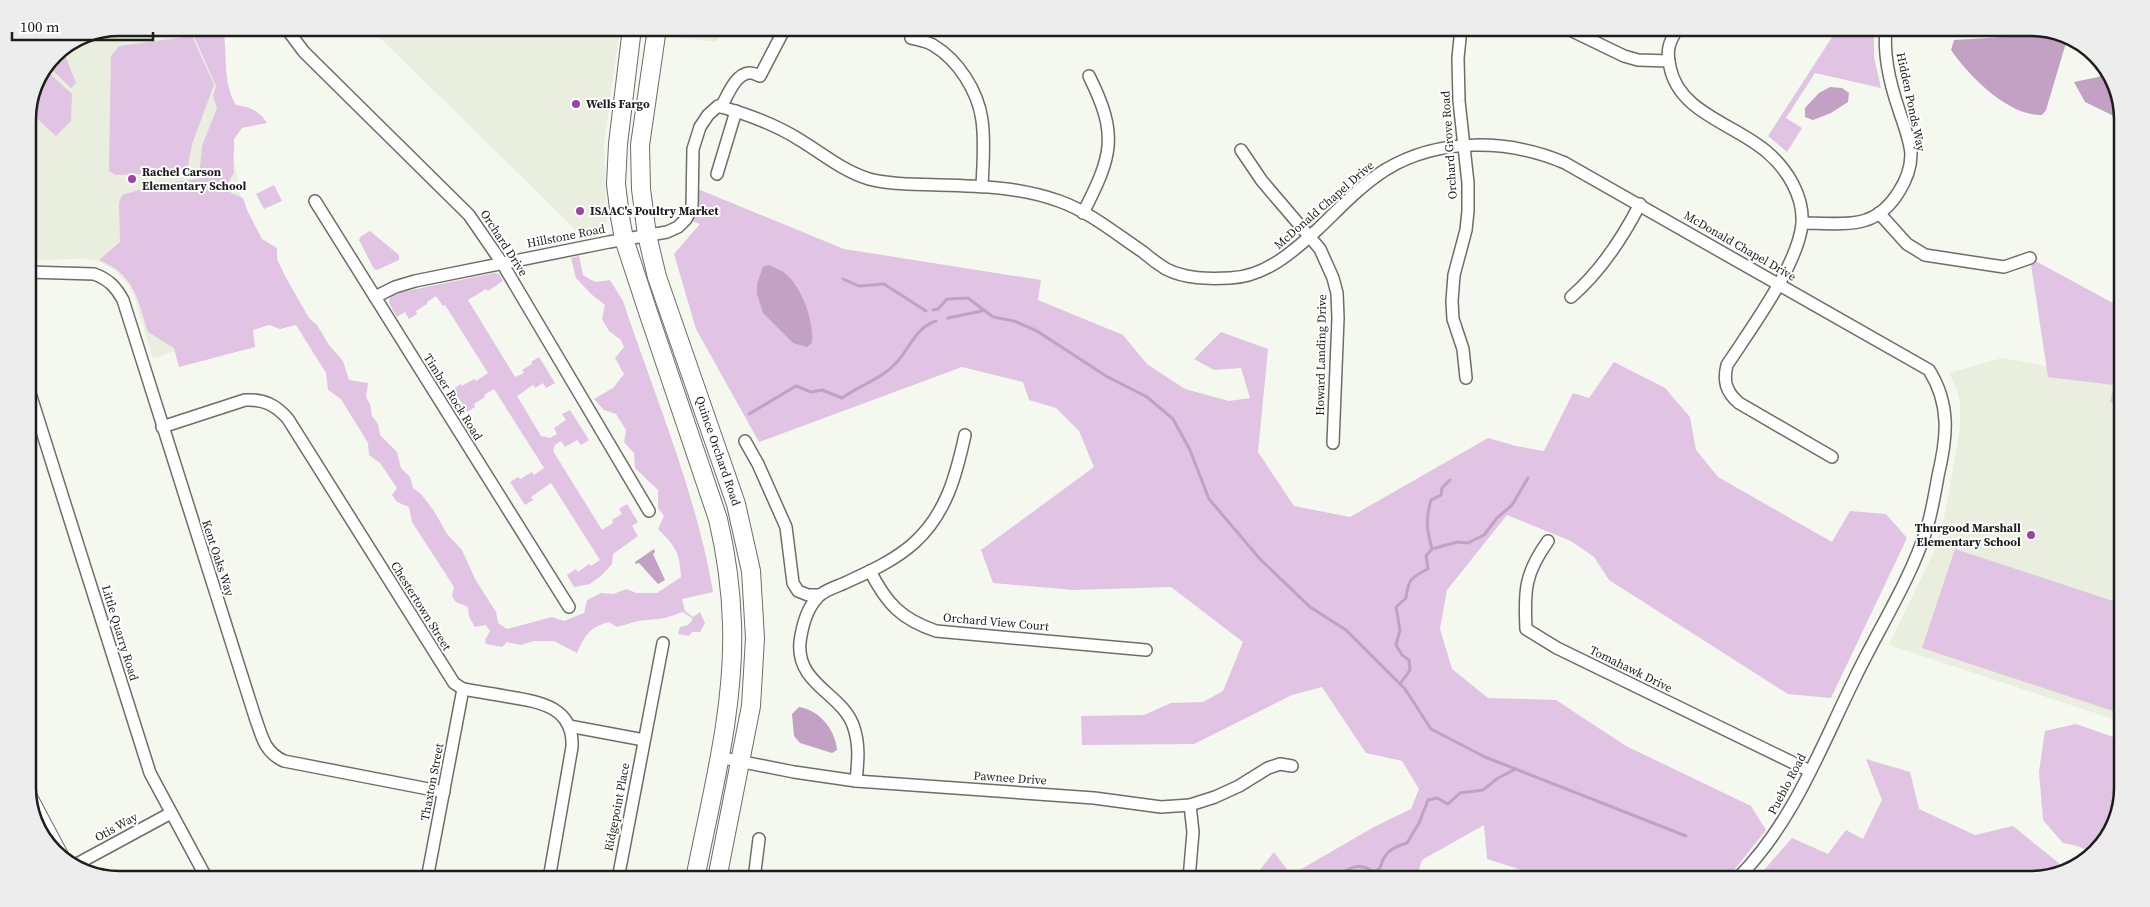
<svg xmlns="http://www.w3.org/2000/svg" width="2150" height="907" viewBox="0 0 2150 907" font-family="'Source Serif 4',serif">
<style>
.built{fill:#e9eede}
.green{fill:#e1c3e4}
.water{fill:#c2a1c5}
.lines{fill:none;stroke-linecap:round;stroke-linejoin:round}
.stream{stroke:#c2a1c5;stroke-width:3}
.minor-casing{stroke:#6c6e67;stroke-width:14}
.tertiary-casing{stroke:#6c6e67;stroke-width:16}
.primary-casing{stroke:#6c6e67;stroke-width:20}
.minor{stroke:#fff;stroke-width:11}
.tertiary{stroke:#fff;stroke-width:14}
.primary{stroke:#fff;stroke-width:18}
.poi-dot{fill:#a041a9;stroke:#fff;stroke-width:2}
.labels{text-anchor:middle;stroke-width:4;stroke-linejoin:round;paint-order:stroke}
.street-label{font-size:12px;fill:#1d1e1b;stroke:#fff}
.poi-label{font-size:12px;font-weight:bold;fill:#1d1e1b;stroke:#fff;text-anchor:start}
.rim{fill:none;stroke:#1d1e1b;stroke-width:2.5}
</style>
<rect width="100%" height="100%" fill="#f5f8ef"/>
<g class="built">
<path d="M120,28H211L249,245L255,327L153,358L134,296L129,286L115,270L96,260L87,259L28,260V114L55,54L85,34Z"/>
<path d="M370,28H620L604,144L607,222L600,231L582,236Z"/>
<path d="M676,28H720L717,42L675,37Z"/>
<path d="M2002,358L2122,380V722L1889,645L1934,551L1944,519L1960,429V405L1957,390L1949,373Z"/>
</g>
<g class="green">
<path d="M198,28H223C228,54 222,82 236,105C250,107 260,111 267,123L242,128L234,139C235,151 232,161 234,173L229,181L231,193L243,198L248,212L262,239L277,248V259L285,276L309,318L317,325L329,345L343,361L349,380L368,383L366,397L370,404L372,416L378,424L380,435L397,452L401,468L410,477L413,488L421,494L434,511L447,534L462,550L475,579L496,612L498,623L507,629L552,617L564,621L584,613L587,600L601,593L613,594L627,589L636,593H657L681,577C680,552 675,546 658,529L664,516L658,508V490L635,468L634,453L624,442L626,430L616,414L604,410L594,399L613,388L624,374L615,358L624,347L621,340L609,331L602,319L605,305L591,294L576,278L571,258L579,256L583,275L595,282L610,280L623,301C655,397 696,492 713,592L682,599L685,611L693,617L700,612L705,623L700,632H692L689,636L678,634L680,627L688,625L693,619L683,612L665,618L638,621L617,627L609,622C590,627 585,635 577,653L554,641H534L521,645L507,642L502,647L486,644L485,640L490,631L486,625L475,627L469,617L468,607L456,602L452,597L454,587L412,522L409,507L397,502L392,495L397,488L380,463L369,455L368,443L341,399L328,390L326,373L296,325L280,329L269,325L253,330L255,347L179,367L174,348L148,332C137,298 135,275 99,260L120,242L119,203L122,195L163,183L199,179L202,146L217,108L213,96L216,86L193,34Z"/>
<path d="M1838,28H1874V57L1881,88L1815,73L1786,118L1802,128L1787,152L1768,136Z"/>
<path d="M192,36L214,85L192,144L187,171L184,173L116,175L109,171L111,56L119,46Z"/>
<path d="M66,47L63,50L76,83L71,88L49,67L55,54Z"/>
<path d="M47,71L72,94L71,121L56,136L29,111Z"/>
<path d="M274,185L282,201L264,209L256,194Z"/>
<path d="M693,187L844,249L1041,280L1038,300L1123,335L1147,364L1185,389L1229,401L1250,398L1241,368L1214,370L1194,359L1221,332L1268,349L1258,452L1294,506L1350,517L1488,438L1516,446L1544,451L1573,393L1589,398L1614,362L1665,388L1690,417L1696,450L1718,477L1832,542L1850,511L1886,514L1907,538L1831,698L1788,694L1609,580L1594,557L1571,541L1507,515L1447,590L1440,629L1452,669L1488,698L1556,700L1626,746L1751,806L1766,830L1727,879H1538L1534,874L1487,859L1484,825L1422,860L1416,879H1258L1260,870L1274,852L1291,875L1374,827L1411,809L1419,789L1402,761L1366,753L1322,687L1292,695L1194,744L1082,745L1081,716L1144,715L1171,703L1203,702L1223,691L1243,642L1171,587L1074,590L993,583L981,550L1094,467L1079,431L1056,408L1029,400L1023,382L962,367L759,442L696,329L674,254L700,224L686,219Z"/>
<path d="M370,231L399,255V260L377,270L374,269L359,240L361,236Z"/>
<path d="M2030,258L2122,308V386L2048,377Z"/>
<path d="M494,273L499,274L503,281L488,291L486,289L468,300L515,377L524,373L522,370L532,364L531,362L539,357L555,383L546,388L543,383L535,388L533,385L517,396L541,436L550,438L557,434L554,428L566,420L562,414L570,410L589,440L581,445L577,440L565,447L561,441L555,445L553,451L602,530L613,523L612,520L622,514L619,509L627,504L638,522L632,526L638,536L613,554L612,564L602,575L590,584L574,587L567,575L576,569L578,572L589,564L591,566L600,560L551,483L531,497L533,500L525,505L510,482L518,477L520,479L532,472L534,475L544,468L494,389L484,395L485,397L474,404L475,407L467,412L453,389L461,384L462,386L474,379L476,381L488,373L445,305L443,306L436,296L427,302V304L416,311L417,314L409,319L405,312L397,317L389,303L390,297L402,292Z"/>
<path d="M2113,391L2122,394V406L2110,402Z"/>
<path d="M1955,549L2122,604V714L1922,648Z"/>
<path d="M2076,724L2122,740V787L2116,822L2091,852L2077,846L2063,843L2043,820L2039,772L2045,731Z"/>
<path d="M1866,759L1910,772L1919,809L1975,835L2013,826L2066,869L2031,879H1756L1792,838L1828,854L1846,830L1863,839L1882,800Z"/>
</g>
<g class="water">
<path d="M2046,31L2068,36L2046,110L2042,115C2008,116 1969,76 1951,50L1954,40L2020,36Z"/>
<path d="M2107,72L2122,114V120L2085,102L2074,82L2098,77Z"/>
<path d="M1830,87L1842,88L1849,93L1848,102L1831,113L1813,120L1805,117V108L1819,93Z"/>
<path d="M769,265C775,268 784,271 789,277C803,291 814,322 812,343L807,347L793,343L763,313L757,294V284L763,267Z"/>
<path d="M654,549L655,552L653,554L665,580L658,584L639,563L636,564L635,562Z"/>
<path d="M799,707C819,710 835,729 837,750L832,753L800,743L794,736L792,714Z"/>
</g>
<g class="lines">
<g class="stream">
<path d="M843,279L859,286L884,284L926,311"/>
<path d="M933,310L938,309L947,299L968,298L993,317L1014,321L1037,331L1106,376L1147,397L1173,419L1190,450L1209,499L1260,559L1310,607L1346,630L1405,689L1431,729L1485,757L1686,836"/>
<path d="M948,318L982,311"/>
<path d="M749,414L796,386L811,392L822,390L842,398C860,385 882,379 897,362C909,349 916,327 936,321"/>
<path d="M1432,549L1457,542L1468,543L1484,535L1497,518L1512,505L1528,478"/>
<path d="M1400,684L1410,670L1409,660L1402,655L1396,645L1400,630L1396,607L1406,598C1408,580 1411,577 1428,569L1426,556L1432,549C1427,530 1425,520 1431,500L1441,495L1442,488L1450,480"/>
<path d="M1340,879V874C1352,866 1361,863 1374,872L1380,868C1384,853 1392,847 1407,843L1419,823L1428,800L1437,798L1448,804L1460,793L1483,790L1498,778L1516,769"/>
</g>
<g class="minor-casing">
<g id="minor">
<path d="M286,28L304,52L469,215L502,263L649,511"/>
<path d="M1461,28L1458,58L1459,101L1468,183V211L1466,230L1454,275L1452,301L1453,319L1463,349L1466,378"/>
<path d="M1566,28L1624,56L1638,60L1669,61"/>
<path d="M1678,28C1669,42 1666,50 1670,67C1679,113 1735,124 1767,152C1787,169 1804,196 1802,224C1798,265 1750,330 1727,365C1723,381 1726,392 1739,403L1832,457"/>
<path d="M1770,28H1773"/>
<path d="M911,38C918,40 926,41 933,45C958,60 978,91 982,120C985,142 983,164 982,186"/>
<path d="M721,107C727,97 735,74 749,73C752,72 757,75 760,76L785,28"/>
<path d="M1241,150L1262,181L1320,249L1333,278L1337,293L1338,318L1333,443"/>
<path d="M717,174L736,111"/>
<path d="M315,201L569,607"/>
<path d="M1083,213C1112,156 1119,136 1089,76"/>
<path d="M1879,213L1907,244L1925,255L2004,267L2030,258"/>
<path d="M1802,223C1820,223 1849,226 1866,220C1891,212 1911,179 1911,154C1910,140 1903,123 1899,110C1890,84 1883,55 1886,28"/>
<path d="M28,272L94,274C108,279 116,287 123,300L255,717C262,736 264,752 284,761L444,792"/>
<path d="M375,297L395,287L415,281L609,242L667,232L678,227L686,219L692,207L693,149L700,127L708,115L718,106C747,114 775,124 800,140C823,154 843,171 869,179C891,185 916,184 939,185C980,186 1020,187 1059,201C1090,212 1116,234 1143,252C1150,258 1158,264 1166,269C1186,279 1208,279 1230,278C1265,277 1294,251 1318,229C1339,209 1360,186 1385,170C1439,137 1509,139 1565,163L1929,370C1951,405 1947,438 1938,476C1935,493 1932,511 1927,528C1910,581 1879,628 1855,678C1820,749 1793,823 1737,879"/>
<path d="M1571,297C1600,272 1622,239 1640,204"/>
<path d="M28,387L150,773L207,879"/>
<path d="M162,427L245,400C264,399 276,405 288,419L454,683L463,689C479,692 494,694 510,697C540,702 574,707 572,747L549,879"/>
<path d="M745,441L758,464L786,527L793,583L798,591L808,595H819"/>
<path d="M1548,541C1525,573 1524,590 1526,629L1557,648L1810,771"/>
<path d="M870,571C887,604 901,619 936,631L1146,650"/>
<path d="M569,726L644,740"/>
<path d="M718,757L794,772L856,781L1094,798L1161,807L1190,805L1215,797L1239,786L1268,768L1280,764L1292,766"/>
<path d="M856,781C858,762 860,744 853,725C841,693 796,684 800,642C802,627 807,608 818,597C825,589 840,586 849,581C871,571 895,560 914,543C946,514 956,476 965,435"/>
<path d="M75,865L171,813"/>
<path d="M427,879L463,689"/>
<path d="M618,879L663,643"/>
<path d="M754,879L759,839"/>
<path d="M1189,879L1193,832L1190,805"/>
</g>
</g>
<g class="tertiary-casing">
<path id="tertiary" d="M28,793L61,855"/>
</g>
<g class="primary-casing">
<g id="primary">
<path d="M632,28L618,144L616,184L620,217L624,239L648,312L718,519C726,553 731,589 732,624C735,709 711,797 695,879"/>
<path d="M657,28L640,145L641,189L647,235L657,277L736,504L751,571L755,638L751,706L717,879"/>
</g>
</g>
<use href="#minor" class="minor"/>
<use href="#tertiary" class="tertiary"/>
<use href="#primary" class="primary"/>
</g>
<g class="poi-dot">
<circle cx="576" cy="104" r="5"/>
<circle cx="132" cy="179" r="5"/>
<circle cx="580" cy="211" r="5"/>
<circle cx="2031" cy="535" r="5"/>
</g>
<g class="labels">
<g class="street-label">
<text transform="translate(1911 102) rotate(78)" y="4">Hidden Ponds Way</text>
<text transform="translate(1449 145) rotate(-94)" y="4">Orchard Grove Road</text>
<text transform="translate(1324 205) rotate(-41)" y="4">McDonald Chapel Drive</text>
<text transform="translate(566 236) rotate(-11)" y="4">Hillstone Road</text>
<text transform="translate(504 243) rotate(57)" y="4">Orchard Drive</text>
<text transform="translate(1740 246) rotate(30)" y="4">McDonald Chapel Drive</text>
<text transform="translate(1321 355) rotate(-89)" y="4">Howard Landing Drive</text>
<text transform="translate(453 397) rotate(58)" y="4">Timber Rock Road</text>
<text transform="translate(718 451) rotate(71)" y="4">Quince Orchard Road</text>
<text transform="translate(218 558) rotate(72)" y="4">Kent Oaks Way</text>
<text transform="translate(421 606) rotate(58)" y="4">Chestertown Street</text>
<text transform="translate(996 622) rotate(5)" y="4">Orchard View Court</text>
<text transform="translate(120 633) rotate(73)" y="4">Little Quarry Road</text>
<text transform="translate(1631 669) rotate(26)" y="4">Tomahawk Drive</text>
<text transform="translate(1010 778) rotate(4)" y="4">Pawnee Drive</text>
<text transform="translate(432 782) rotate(-79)" y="4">Thaxton Street</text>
<text transform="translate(1787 784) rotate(-62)" y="4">Pueblo Road</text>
<text transform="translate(617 807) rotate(-79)" y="4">Ridgepoint Place</text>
<text transform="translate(116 827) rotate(-29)" y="4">Otis Way</text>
</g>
<g class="poi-label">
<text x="586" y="108">Wells Fargo</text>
<text x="142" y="176">Rachel Carson<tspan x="142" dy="14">Elementary School</tspan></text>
<text x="590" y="215">ISAAC's Poultry Market</text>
<text x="2021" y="532" text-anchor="end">Thurgood Marshall<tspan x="2021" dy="14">Elementary School</tspan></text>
</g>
</g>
<path d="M0 0H2150V907H0ZM119 36H2031A83 83 0 0 1 2114 119V788A83 83 0 0 1 2031 871H119A83 83 0 0 1 36 788V119A83 83 0 0 1 119 36Z" fill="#ededed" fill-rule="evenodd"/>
<path class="rim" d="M119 36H2031A83 83 0 0 1 2114 119V788A83 83 0 0 1 2031 871H119A83 83 0 0 1 36 788V119A83 83 0 0 1 119 36Z"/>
<path d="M12 32v8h141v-8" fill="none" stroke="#1d1e1b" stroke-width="2.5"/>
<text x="20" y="32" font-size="15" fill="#1d1e1b" stroke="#ffffff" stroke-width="4" paint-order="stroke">100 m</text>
</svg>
